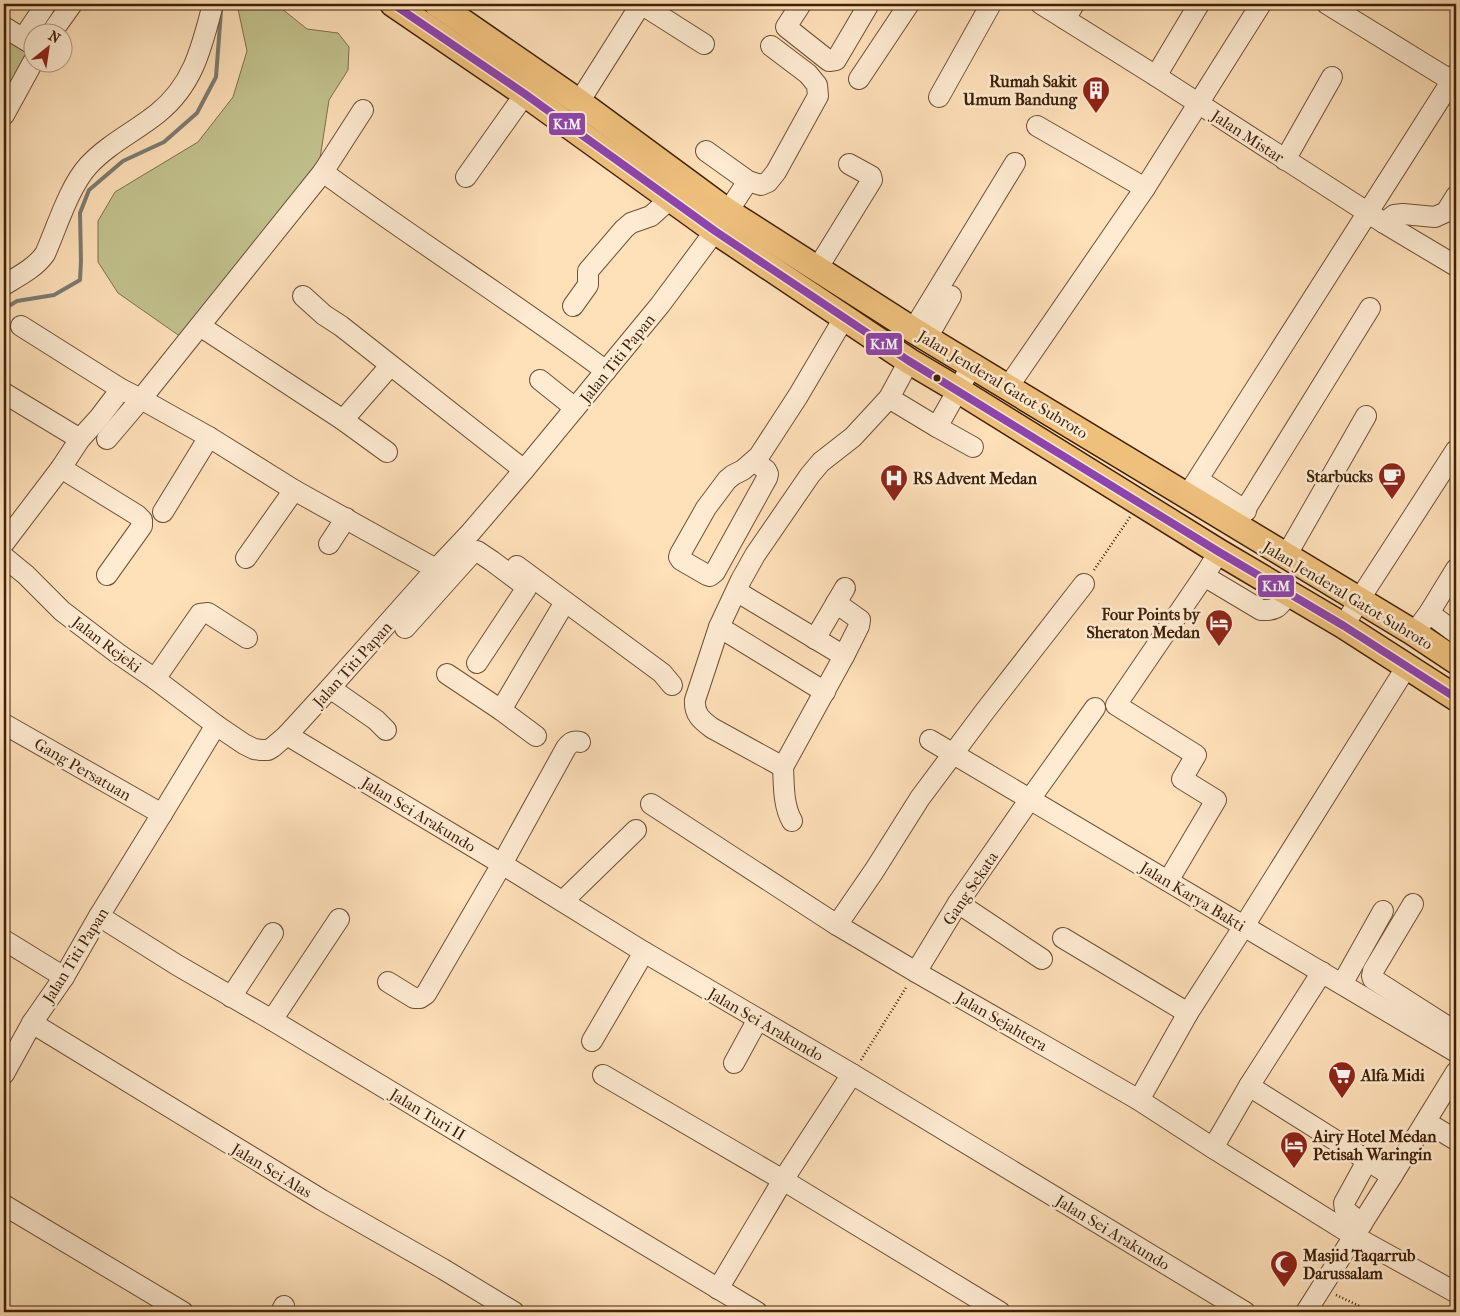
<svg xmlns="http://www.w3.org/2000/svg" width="1460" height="1316" viewBox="0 0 1460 1316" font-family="'IM FELL French Canon',serif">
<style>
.green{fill:#c2c28e;stroke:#80714a}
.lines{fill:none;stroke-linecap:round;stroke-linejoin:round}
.stream{stroke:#7c7c72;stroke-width:4}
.minor-casing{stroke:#6f5034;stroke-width:22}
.major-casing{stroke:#3f2007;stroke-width:28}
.path{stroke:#3f2007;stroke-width:2.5;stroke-dasharray:1 2.5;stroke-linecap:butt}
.minor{stroke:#feebd2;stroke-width:20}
.major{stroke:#efc07c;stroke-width:25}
.bus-1-casing{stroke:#feebd2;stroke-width:11}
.bus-1{stroke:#8e44ad;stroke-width:8}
.bus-dot{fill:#3f2007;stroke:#feebd2;stroke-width:2}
.labels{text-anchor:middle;stroke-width:5;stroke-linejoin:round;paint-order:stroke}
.poi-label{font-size:16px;font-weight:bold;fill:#3f2007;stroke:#feebd2;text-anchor:start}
.street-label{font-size:16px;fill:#3f2007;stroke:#feebd2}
.line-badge{stroke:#feebd2;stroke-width:2}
.badge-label{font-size:14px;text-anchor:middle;font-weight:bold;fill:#fff}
</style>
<rect width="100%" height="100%" fill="#fee0b9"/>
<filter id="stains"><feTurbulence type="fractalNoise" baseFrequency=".004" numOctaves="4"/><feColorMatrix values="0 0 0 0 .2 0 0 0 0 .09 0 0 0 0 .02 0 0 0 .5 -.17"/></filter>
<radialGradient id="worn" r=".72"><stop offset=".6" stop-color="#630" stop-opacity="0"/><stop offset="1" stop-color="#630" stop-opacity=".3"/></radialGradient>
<g class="green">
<path d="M242,4H276L307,29L338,33L349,47L348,70L329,100L317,178L181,337L118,293L98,262V221L115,192L198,142L233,97L247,51L238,9Z"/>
<path d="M4,37L31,55L4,103Z"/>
</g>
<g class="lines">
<g class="stream">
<path d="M326,4L331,5L334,4"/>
<path d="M4,309L17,301L54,295L80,280L81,261L80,213L89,190L123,161L164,142L197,113L216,77L221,11"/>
</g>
<g class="minor-casing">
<g id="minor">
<path d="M641,4L704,44"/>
<path d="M801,4L786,27L829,61L836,60L869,4"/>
<path d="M1041,4L1156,76L1384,223L1456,266"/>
<path d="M1327,4L1452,81"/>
<path d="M1065,19L1074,4"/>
<path d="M4,27L32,44"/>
<path d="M52,32L72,4"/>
<path d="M24,37L46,4"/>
<path d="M1156,76L1199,4"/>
<path d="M859,79L909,4"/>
<path d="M939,97L991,4"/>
<path d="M579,102L641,4"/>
<path d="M4,115L33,62"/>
<path d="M1037,126L1145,188"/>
<path d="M706,151L748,181L761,185L768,182L776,172L818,96L817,85L808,74L771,46"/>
<path d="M1285,160L1332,77"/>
<path d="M323,172C416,241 514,302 606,371"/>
<path d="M466,177L525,94"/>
<path d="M1384,223L1394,215L1403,214L1435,217L1446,212L1456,196"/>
<path d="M817,269L872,180L871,176L849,164"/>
<path d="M4,285C19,276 35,268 45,254C57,227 69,187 88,166C108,144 136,131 158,113C194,84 202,46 213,4"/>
<path d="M303,296L324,315L341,326L524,470"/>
<path d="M573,306L588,285V271L624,229L631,223L651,216L670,199"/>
<path d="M21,326L121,389L141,399L209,437L294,490L436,569"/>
<path d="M200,326L343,420L387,452"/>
<path d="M913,330L1015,163"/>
<path d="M927,338L951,296"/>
<path d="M540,380L575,408"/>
<path d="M1008,387L1145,188L1261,4"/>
<path d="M4,393L80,439"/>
<path d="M889,398L937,427L972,365"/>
<path d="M343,420L390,366"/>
<path d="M937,427L973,447"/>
<path d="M107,439L141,399L323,172L363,110"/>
<path d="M754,461L766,470L768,474L767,478L715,572L710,576L707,575L681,560L679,557L680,554L706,508L727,480L733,475L743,470L759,456L798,396L844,318"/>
<path d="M61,468L137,515L142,520V526L107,575"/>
<path d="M1203,483L1246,511"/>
<path d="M1187,496L1456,74"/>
<path d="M163,512L209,437"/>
<path d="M1235,526L1370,308"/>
<path d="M4,543L61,468L80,439L99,418L121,389"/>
<path d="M329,544L346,518"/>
<path d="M1286,556L1366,416"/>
<path d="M4,557L26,575L62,611L117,653L155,679L216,725L244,744L254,749L261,750H268L273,747L287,735L330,688L436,569L471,532L524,470L660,305L715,231L748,181"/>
<path d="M246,558L294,490"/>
<path d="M517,566L662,673L672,685"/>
<path d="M1204,576L1261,610C1278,611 1279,606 1289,593"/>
<path d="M736,591L844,656L783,767L712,728C701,720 694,714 695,700L719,627L741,580L755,555L810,475L821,462L853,437L889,398L909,361"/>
<path d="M836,603L860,620L859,626L844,656"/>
<path d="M1429,613L1456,633"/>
<path d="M1344,626L1359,600L1456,450"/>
<path d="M719,627L825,692"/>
<path d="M405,628L473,552L477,551L492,561L524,585L526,589L477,663"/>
<path d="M1414,633L1429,613L1456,569"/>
<path d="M815,639L845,588"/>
<path d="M447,674L501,710L536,736"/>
<path d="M155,679L200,614L208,613L247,638"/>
<path d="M330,688L376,720L386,730"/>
<path d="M501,710L565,602"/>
<path d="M4,724L162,814"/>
<path d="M287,735L502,864L644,952L852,1074L1245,1312"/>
<path d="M930,740L1456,1052"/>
<path d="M783,767C784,785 783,805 792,821"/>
<path d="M651,804L837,925L916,972L1139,1100L1213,1148L1354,1236L1455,1292"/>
<path d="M1168,881L1216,800L1182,779L1196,755L1116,705L1204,576L1219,552"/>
<path d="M563,901L636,830"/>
<path d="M958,903L1042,959"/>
<path d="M1413,904L1373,971L1372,976L1373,979L1456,1032"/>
<path d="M99,916L177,965L272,1020L757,1312"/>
<path d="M837,925L874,871L920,798L985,711L1084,584"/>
<path d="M1063,938L1188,1013"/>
<path d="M4,940L64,977"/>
<path d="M916,972L958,903L1030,799L1095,708"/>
<path d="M388,982L414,998H420L426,994L502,864L566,748C570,743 573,740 580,742"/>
<path d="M1342,984L1383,911"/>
<path d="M231,997L273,933"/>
<path d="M272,1020L339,919"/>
<path d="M32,1023L322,1200L443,1269L514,1312"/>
<path d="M592,1041L644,952"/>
<path d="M734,1063L758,1019"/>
<path d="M4,1074L32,1023L64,977L99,916L162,814L216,725"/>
<path d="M603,1075L783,1180L1000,1312"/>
<path d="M1249,1086L1392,1176"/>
<path d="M1139,1100L1188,1013L1244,926L1407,666"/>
<path d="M1426,1122L1456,1140"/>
<path d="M1213,1148L1249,1086L1322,972"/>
<path d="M4,1205L183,1312"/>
<path d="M1362,1224L1345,1210L1344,1203L1367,1161"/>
<path d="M718,1289L783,1180L852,1074"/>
<path d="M281,1312L284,1306"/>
<path d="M1306,1312L1392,1176L1456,1072"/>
</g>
</g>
<g class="major-casing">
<g id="major">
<path d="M393,4L525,94L715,231L909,361L958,390L1219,552L1344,626L1456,698"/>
<path d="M437,4L579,102L727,211L913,330L1414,633L1456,661"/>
</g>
</g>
<g class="path">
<path d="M1094,570L1130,517"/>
<path d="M861,1060L907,986"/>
<path d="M1336,1295L1372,1312"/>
<path d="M1409,1312H1410"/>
</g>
<use href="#minor" class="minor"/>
<use href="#major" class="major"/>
<g class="bus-1-casing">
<path id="bus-1" d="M393,4L525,94L715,231L909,361L1219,552L1344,626L1456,698"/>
</g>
<use href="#bus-1" class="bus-1"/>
</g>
<defs>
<g id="building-pin" transform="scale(1.4375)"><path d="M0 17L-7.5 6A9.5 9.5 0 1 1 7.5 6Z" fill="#8f2418" stroke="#feebd2"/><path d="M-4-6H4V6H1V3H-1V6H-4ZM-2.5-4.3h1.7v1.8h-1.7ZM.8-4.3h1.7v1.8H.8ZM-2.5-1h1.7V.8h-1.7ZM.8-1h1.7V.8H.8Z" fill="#fff"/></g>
<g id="cafe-pin" transform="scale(1.4375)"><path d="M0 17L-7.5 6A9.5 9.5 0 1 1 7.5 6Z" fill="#8f2418" stroke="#feebd2"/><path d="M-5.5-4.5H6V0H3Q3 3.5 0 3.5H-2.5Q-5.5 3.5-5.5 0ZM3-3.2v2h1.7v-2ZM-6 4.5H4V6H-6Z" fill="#fff"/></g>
<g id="hospital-pin" transform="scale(1.4375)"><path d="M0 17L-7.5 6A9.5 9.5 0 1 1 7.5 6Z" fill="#8f2418" stroke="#feebd2"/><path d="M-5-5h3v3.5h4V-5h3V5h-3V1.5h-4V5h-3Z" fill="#fff"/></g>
<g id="hotel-pin" transform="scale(1.4375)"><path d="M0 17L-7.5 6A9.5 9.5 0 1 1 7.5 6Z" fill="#8f2418" stroke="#feebd2"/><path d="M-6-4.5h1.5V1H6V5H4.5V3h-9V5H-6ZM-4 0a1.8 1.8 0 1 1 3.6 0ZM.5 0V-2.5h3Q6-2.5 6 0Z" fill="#fff"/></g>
<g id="supermarket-pin" transform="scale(1.4375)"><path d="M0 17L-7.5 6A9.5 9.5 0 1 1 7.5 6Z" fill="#8f2418" stroke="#feebd2"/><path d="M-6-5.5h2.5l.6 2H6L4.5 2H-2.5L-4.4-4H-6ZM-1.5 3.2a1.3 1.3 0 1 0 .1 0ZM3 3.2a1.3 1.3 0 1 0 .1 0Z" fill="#fff"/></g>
<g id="mosque-pin" transform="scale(1.4375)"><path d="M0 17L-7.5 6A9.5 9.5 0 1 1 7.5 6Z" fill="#8f2418" stroke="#feebd2"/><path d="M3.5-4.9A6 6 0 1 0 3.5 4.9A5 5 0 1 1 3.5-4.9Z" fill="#fff"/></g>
</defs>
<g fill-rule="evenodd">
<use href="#building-pin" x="1096" y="90"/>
<use href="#cafe-pin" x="1392" y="476"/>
<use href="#hospital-pin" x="894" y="478"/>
<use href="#hotel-pin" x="1219" y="623"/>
<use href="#supermarket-pin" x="1342" y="1075"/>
<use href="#hotel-pin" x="1294" y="1145"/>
<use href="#mosque-pin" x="1284" y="1264"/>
</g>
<circle class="bus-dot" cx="937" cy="378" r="4.5"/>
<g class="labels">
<g class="poi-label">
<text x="1077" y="87" text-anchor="end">Rumah Sakit<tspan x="1077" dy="18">Umum Bandung</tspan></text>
<text x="1373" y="482" text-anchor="end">Starbucks</text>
<text x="913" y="484">RS Advent Medan</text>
<text x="1200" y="620" text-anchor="end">Four Points by<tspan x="1200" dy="18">Sheraton Medan</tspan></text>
<text x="1361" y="1081">Alfa Midi</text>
<text x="1313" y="1142">Airy Hotel Medan<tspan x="1313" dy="18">Petisah Waringin</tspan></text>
<text x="1303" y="1261">Masjid Taqarrub<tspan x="1303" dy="18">Darussalam</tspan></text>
</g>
<g class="street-label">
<text transform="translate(1248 136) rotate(33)" y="6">Jalan Mistar</text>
<text transform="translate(617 358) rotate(-51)" y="6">Jalan Titi Papan</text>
<text transform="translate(1003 384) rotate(31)" y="6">Jalan Jenderal Gatot Subroto</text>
<text transform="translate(1348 595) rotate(31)" y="6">Jalan Jenderal Gatot Subroto</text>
<text transform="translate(107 644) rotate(37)" y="6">Jalan Rejeki</text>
<text transform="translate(352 664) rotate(-48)" y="6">Jalan Titi Papan</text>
<text transform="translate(83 769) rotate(30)" y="6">Gang Persatuan</text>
<text transform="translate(419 814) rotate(31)" y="6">Jalan Sei Arakundo</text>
<text transform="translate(970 888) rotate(-56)" y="6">Gang Sekata</text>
<text transform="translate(1193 896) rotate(31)" y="6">Jalan Karya Bakti</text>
<text transform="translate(75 955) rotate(-58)" y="6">Jalan Titi Papan</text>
<text transform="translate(1002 1021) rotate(30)" y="6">Jalan Sejahtera</text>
<text transform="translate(766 1024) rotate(30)" y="6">Jalan Sei Arakundo</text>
<text transform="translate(428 1114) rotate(31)" y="6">Jalan Turi II</text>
<text transform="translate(272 1170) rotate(31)" y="6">Jalan Sei Alas</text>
<text transform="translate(1113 1232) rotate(31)" y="6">Jalan Sei Arakundo</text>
</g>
</g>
<g class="line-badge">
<rect x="548" y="112" width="38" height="24" rx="5" fill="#8e44ad"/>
<rect x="865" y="332" width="38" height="24" rx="5" fill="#8e44ad"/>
<rect x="1257" y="574" width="38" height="24" rx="5" fill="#8e44ad"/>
</g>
<g class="badge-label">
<text x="567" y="129">K1M</text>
<text x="884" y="349">K1M</text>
<text x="1276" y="591">K1M</text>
</g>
<rect width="1460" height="1316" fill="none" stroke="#fee0b9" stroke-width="20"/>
<rect x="5" y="5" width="1450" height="1306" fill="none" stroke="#3f2007" stroke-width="2.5"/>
<rect x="10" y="10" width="1440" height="1296" fill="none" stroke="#3f2007"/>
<g transform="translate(48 48) rotate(30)"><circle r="24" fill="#feebd2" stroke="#b29a81"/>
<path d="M0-4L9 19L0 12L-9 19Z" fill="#8f2418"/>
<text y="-8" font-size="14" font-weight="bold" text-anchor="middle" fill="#3f2007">N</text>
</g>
<rect width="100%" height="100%" filter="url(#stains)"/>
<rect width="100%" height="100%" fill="url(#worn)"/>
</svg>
